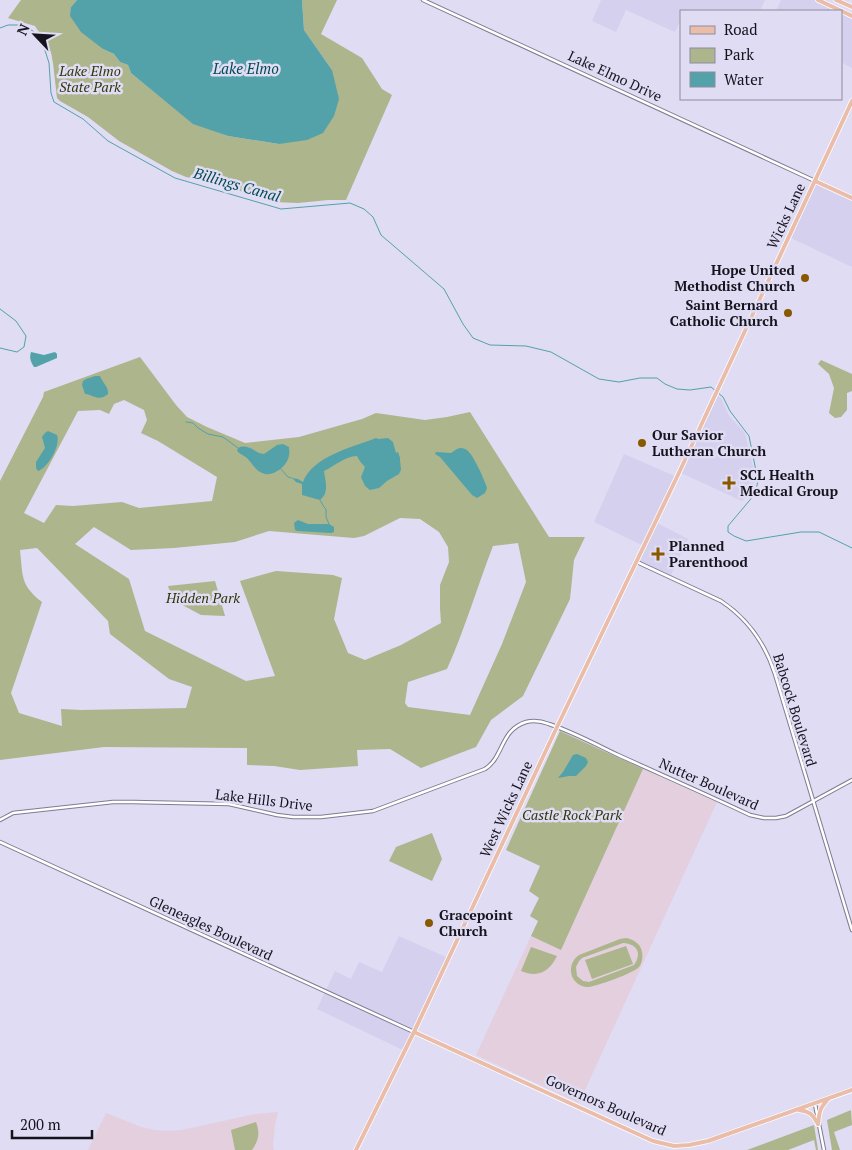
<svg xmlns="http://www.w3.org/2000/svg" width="852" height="1150" viewBox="0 0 852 1150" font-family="'PT Serif',serif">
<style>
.built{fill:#d4d0ee}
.education{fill:#e3cfde}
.green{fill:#adb58d;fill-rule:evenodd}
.water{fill:#53a2a9}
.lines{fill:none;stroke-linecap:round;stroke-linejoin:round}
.stream{stroke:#53a2a9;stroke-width:1}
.minor-casing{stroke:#7f7c91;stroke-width:4.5}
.major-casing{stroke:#fff;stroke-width:5.5}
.minor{stroke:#fff;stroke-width:2.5}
.major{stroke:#eabdab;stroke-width:4}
.poi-dot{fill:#895900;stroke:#dfdcf4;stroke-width:2}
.labels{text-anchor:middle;stroke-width:5;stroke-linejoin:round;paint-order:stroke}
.park-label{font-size:14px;font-style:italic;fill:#303608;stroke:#dfdcf4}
.street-label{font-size:14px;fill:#15141c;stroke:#dfdcf4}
.poi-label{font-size:14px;font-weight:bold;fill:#15141c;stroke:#dfdcf4;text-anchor:start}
.water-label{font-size:15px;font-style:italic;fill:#004b51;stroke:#dfdcf4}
</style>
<rect width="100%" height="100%" fill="#dfdcf4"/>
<g class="built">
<path d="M601,0H765L760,11H681V19L675,32L626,10L616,32L592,21Z"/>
<path d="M781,0H818L852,16V68L841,62V11H776Z"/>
<path d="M815,181L852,198V267L789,237Z"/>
<path d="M715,395L721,398L729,416L745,433L755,475V482L750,493L742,501L679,472Z"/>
<path d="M624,454L677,477L655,522L688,539L670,577L636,561L644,546L594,522Z"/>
<path d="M399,936L448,958L405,1051L317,1009L335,971L351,979L359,962L382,972Z"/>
</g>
<g class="education">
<path d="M643,769L717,802L579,1103L476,1055L531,936L561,949Z"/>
<path d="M278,1112L275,1125L273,1145L274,1150H88L106,1113L141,1127L154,1130L168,1131L182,1130L255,1114Z"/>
</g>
<g class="green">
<path d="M21,0H77L71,7L103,49L114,54L120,62L128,65L131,73L193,123L228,136L279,144L332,70L304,30L302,0H337L321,34L362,58L382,89L392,95L346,200H328L298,203L274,202L216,183L186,177L172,171L119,141L88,117L60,101L57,98L53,63L51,53L43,38L35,26L8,18Z"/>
<path d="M140,357L176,405L187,417L207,427L245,443L299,437L362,419L376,413L425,420L447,417L470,412L549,537H585L574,560L570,599L523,696L491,720L476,747L421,768L390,749L357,750L358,766L300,770L274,766L247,765V748L104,747L0,760V481L43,397L44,392ZM124,400L144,410L147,420L141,433L158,441L217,477L212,501L139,508L122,502L73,506L56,505L44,523L24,513L78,411L100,410L109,414L114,404ZM400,518L420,519L439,532L448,547L449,562L440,585V609L441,623L401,645L365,660L348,653L334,619L342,578L333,575L276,571L240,581L275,676L246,681L145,631L129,579L75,544L94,527L131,550L174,548L235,542L269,531L354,538L364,536ZM518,543L526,582L502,644L470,715L408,707L405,703L408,682L447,669C465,629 477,587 493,546ZM37,548L108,621L110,634L169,679L192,687L186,708L81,710L61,709L62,726L19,713L11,693L42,602C20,585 23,576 20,550Z"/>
<path d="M821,360L852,374V391L847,393V410L841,417L835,418L829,413L834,388L829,374L818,364Z"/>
<path d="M215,581L225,616L201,615L173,600L168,586Z"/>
<path d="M560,731L643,769L561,950L531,936L538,921L530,916L539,898L529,891L540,866L506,850Z"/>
<path d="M432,833L442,859L432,881L389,861L396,847Z"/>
<path d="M626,938C633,939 641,944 642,952C643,957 642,963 639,967C634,973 593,988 586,987C569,984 566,964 579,955L620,939ZM623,943C638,944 642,954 634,965L589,982L583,981L577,976L576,967L579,961L582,958Z"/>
<path d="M626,946L633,964L592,979L585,960Z"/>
<path d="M531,947L557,956C549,972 538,978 521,971Z"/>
<path d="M851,1110L852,1125L834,1132L840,1150H832L827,1120Z"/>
<path d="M256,1122C260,1133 259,1140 252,1150H235L231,1130Z"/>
<path d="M814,1125L818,1150H816L814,1140L788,1150H747Z"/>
</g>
<g class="water">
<path d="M77,0H302L304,30L332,70L339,99L334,116L323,133L307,140L279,144L228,136L193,124L131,73L128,65L120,62L114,54L103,49L81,32L70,16L71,7Z"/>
<path d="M31,352L44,355L55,352L57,354V358L36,367H34C31,362 29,358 31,352Z"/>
<path d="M95,376H100C102,382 109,387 108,394C99,402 94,395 85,394L82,385L83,381L86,379Z"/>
<path d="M48,431L57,435C61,445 48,468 38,471L36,468V462L45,448L42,437L45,433Z"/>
<path d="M376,438L378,439L388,438L393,442L396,453L398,452L400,458V460L401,470L399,474L387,481L379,488L370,490L365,486L361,477L365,467C363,465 358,459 357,456C345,456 335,466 324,471C325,480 330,493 320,500L302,495V484L296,482L292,478L298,479L303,482C313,456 353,447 376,438Z"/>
<path d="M283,444L289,447C289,450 290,452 289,455C288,465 275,476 265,474C256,472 253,464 247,458C243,455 240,454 237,451L238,448C249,443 254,453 264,454L277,445Z"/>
<path d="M460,448C462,448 463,448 465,449C472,451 483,477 486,485L487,488L485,493L477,498L472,495L440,457L435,454L436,452L451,453L457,449Z"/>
<path d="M298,520L308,524H329L334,527V532L331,533L297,531L295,530L294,523Z"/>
<path d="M577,754L586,758L588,762L586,766L576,776H569L558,778L563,772L573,755Z"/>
</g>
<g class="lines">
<g class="stream">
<path d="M0,28L8,25H22L33,31L42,41L49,63L51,93L54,102L83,119L108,141L175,178L281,209L350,203L364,209L373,217L381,235L444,289L463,324L473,338L490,345L526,346L551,352L599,379L619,382L640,378H657L665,384L677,389L690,390L711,387L723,397L730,411L749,436L758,481L755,494L728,526V532L734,536L746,541L801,532H819L852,548"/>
<path d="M0,309L16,321L26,336L24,347L17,352L0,348"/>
<path d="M186,422L193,423L198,428L208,434L223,437L238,448"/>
<path d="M280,468L288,477L292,478"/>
<path d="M320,500L324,507L326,509V517L329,524"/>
</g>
<g class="minor-casing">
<g id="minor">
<path d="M423,0L815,181"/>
<path d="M637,562L721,601C748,619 765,643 775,674L852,930"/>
<path d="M0,820L13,813L113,802H133L229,804L277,815L293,817H321L373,811L485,769C504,757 500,730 526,722C534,720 541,721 549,724C573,732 595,744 618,755C662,775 706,794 750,815L764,818H776L786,816L852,780"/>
<path d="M0,842L414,1032"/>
<path d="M815,1104L824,1150"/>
</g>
</g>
<g class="major-casing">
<g id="major">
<path d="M818,0L852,16"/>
<path d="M836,0L852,7"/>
<path d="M815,181L852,198"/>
<path d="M414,1032L653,1141L674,1146L689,1145L708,1141L852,1090"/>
<path d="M799,1110C811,1112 812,1114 818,1124"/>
<path d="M818,1124C820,1110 819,1110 828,1099"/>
<path d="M356,1150L414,1032L557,727L677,477L852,101"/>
</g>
</g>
<use href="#minor" class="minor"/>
<use href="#major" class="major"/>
</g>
<g class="poi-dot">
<circle cx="805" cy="278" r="5"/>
<circle cx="788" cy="313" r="5"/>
<circle cx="642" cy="443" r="5"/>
<path d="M726.5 475.5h5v5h5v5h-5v5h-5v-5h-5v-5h5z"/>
<path d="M655.5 546.5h5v5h5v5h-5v5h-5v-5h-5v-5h5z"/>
<circle cx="429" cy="923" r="5"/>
</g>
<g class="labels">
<g class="park-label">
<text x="90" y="76">Lake Elmo<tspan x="90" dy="16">State Park</tspan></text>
<text x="203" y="603">Hidden Park</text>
<text x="572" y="820">Castle Rock Park</text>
</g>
<g class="street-label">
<text transform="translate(615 76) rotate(25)" y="5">Lake Elmo Drive</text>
<text transform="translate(786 216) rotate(-65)" y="5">Wicks Lane</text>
<text transform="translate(795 710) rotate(73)" y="5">Babcock Boulevard</text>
<text transform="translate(709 784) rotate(24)" y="5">Nutter Boulevard</text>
<text transform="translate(264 800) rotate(7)" y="5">Lake Hills Drive</text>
<text transform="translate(506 809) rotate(-65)" y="5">West Wicks Lane</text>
<text transform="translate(211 928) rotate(25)" y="5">Gleneagles Boulevard</text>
<text transform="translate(606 1105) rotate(24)" y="5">Governors Boulevard</text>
</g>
<g class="poi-label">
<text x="795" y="275" text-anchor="end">Hope United<tspan x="795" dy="16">Methodist Church</tspan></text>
<text x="778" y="310" text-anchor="end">Saint Bernard<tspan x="778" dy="16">Catholic Church</tspan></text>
<text x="652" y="440">Our Savior<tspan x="652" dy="16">Lutheran Church</tspan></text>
<text x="740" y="480">SCL Health<tspan x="740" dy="16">Medical Group</tspan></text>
<text x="669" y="551">Planned<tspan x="669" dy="16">Parenthood</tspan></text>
<text x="439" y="920">Gracepoint<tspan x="439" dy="16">Church</tspan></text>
</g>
<g class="water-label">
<text x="246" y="74">Lake Elmo</text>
<text transform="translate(237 185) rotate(16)" y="5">Billings Canal</text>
</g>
</g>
<rect x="680" y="10" width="162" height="90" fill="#dfdcf4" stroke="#8e8c9e"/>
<rect x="690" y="26" width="25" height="8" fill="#eabdab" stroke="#8e8c9e"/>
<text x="724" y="35" font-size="15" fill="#15141c">Road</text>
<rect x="690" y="48" width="25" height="15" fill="#adb58d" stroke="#8e8c9e"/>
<text x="724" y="60" font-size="15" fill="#15141c">Park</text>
<rect x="690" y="72" width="25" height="15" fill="#53a2a9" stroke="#8e8c9e"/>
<text x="724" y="85" font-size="15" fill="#15141c">Water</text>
<g transform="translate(35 35) rotate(295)" stroke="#dfdcf4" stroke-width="4" paint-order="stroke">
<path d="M0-4L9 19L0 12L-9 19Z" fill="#15141c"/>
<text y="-8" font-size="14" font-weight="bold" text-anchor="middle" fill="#15141c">N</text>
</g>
<path d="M12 1130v8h80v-8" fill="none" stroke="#15141c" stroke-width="2.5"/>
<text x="20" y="1130" font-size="15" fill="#15141c" stroke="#dfdcf4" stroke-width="4" paint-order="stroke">200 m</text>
</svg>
